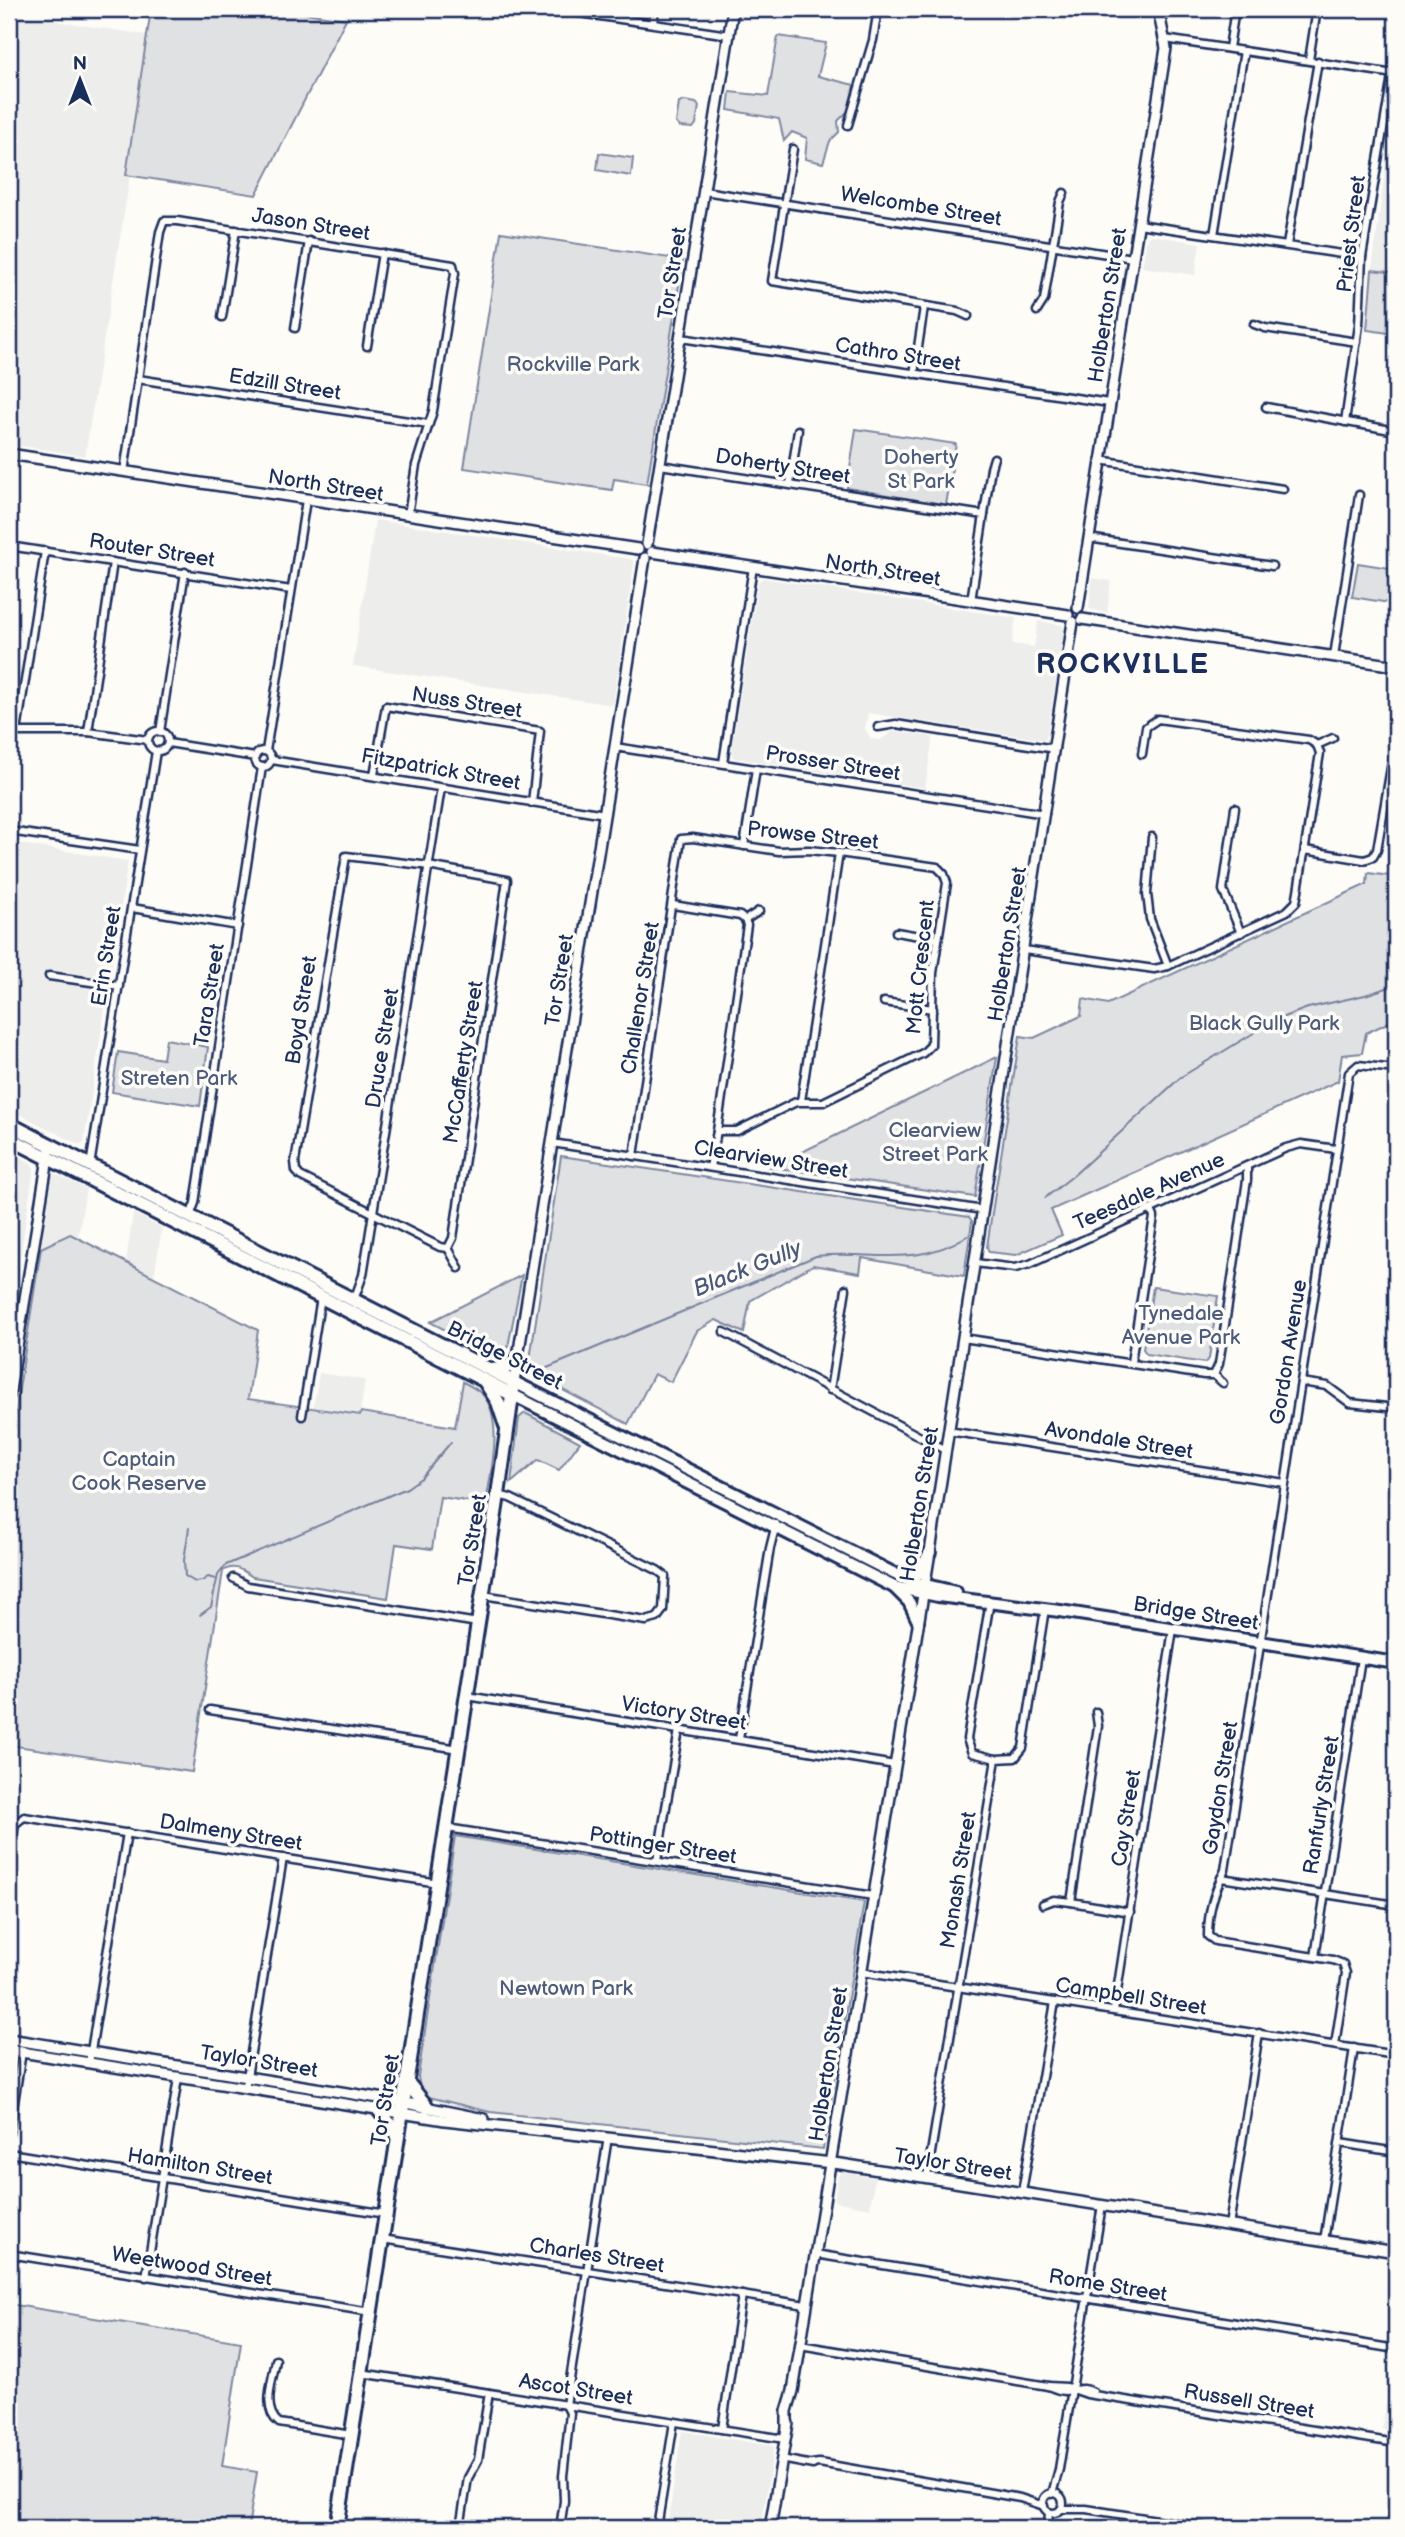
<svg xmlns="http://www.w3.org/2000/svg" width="1405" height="2537" viewBox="0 0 1405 2537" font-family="'Balsamiq Sans',sans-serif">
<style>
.built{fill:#edeeec}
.green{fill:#e0e1e3;stroke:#7e88a0;stroke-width:2}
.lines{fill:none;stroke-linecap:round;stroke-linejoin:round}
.stream{stroke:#76819c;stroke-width:2}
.street-casing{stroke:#1b2f5e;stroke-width:11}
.secondary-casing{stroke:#1b2f5e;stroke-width:14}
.primary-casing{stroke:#1b2f5e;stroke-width:16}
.highway-casing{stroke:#1b2f5e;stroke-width:18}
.street{stroke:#fdfcf7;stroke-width:6}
.secondary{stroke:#fdfcf7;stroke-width:9}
.primary{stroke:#fdfcf7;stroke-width:10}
.highway{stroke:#fdfcf7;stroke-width:12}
.labels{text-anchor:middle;stroke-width:7;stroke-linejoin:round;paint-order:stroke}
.street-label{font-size:21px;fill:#1b2f5e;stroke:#fdfcf7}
.park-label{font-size:21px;fill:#4c5c7f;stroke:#fdfcf7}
.water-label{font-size:23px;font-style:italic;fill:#49587d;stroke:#fdfcf7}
.district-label{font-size:28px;font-weight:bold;letter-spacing:2px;fill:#1b2f5e;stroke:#fdfcf7}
</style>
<rect width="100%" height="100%" fill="#fdfcf7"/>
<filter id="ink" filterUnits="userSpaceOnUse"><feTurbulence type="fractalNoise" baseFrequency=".0143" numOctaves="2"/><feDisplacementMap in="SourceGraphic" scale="14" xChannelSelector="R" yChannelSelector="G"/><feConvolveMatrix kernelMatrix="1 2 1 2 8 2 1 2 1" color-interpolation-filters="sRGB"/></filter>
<g filter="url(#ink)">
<g class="built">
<path d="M9,14L147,35L126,175L130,176L85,456L9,444Z"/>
<path d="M1396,85V273L1372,270Z"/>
<path d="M1151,235L1200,243L1195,275L1142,267L1147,238Z"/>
<path d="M375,520L631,559L634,564L613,705L353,666Z"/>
<path d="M763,578L1016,618L1012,644L1034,647L1038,621L1062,625L1065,629L1046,740L868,713L865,729L872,739L880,740L894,731L933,737L925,788L734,758L731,753L758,582Z"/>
<path d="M1092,578L1111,581L1107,613L1089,609Z"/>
<path d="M9,842L128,861L84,1143L80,1145L9,1109Z"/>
<path d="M9,1150L31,1163L34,1168L9,1329Z"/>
<path d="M56,1174L86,1189L78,1238L70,1235L41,1248L52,1176Z"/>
<path d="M133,1213L162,1228L154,1277L126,1262Z"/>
<path d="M319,1373L365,1380L360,1415L313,1408Z"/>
<path d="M843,2172L875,2178L870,2208L834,2201L838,2175Z"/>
<path d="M1388,2393L1396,2394V2432L1382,2429Z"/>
<path d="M682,2431L774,2446L761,2528H667Z"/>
</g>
<g class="green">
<path d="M151,9H277L346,19L256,195L126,175Z"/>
<path d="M778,36L826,43L818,76L854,85L848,111L838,121L839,132L830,141L823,163L805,159L807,138L792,132L784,141L779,119L728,110L730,92L768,96Z"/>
<path d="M684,101L696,103L699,106L696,124L693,128L680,127L676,123L679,103Z"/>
<path d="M599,153L633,158L631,176L597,170Z"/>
<path d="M501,232L683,260L647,484L614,479L612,490L464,468Z"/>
<path d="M1372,270L1396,273V334L1367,330Z"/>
<path d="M856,429L956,444L946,505L847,488Z"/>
<path d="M1358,563L1396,569V604L1352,597Z"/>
<path d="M1392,860H1396V1019L1366,1033L1362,1053L1342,1055L1338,1081L1051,1210L1062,1235L1016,1255L989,1252L987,1247L991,1219L1020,1036L1034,1038L1081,1016L1083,999L1108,1004L1367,884L1368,873L1390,876Z"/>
<path d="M166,1039L208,1047L200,1106L112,1092L118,1052L163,1059Z"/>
<path d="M997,1057L975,1197L771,1167Z"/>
<path d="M561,1156L969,1217L972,1221L964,1276L862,1258L860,1273L813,1265L750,1301L744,1333L716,1320L697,1331L671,1382L654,1374L628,1424L528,1372Z"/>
<path d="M70,1234L258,1330L248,1399L360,1415L361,1412L455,1427L463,1382C469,1385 477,1389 482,1394C505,1418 490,1475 486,1504L440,1497L432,1549L396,1544L388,1598L253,1577C243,1571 234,1563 223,1571L192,1772L9,1745V1453L41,1248Z"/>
<path d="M522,1275L506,1357L501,1359L430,1322Z"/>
<path d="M1153,1287L1218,1296L1209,1359L1204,1363L1147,1354L1143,1349Z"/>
<path d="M525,1413L580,1442L559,1470L538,1460L511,1483L519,1418Z"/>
<path d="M455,1836L864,1902L823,2149L490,2112L429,2097L420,2090L418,2076Z"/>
<path d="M9,2304L241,2342L222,2466L257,2472L248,2528H9Z"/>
</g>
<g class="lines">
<g class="stream">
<path d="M1045,1198L1074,1175L1181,1077L1267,1025L1286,1016L1308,1008L1365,995L1396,985"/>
<path d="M547,1368L816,1256C873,1250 914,1269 967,1236"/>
<path d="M189,1528L184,1560L185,1576L195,1582L202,1581L208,1577L215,1579"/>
<path d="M200,1615L211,1607L218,1575L226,1565L407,1488L421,1478L451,1442"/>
</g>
<g class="street-casing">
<g id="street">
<path d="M552,9L729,35"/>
<path d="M653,23L655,9"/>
<path d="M1165,39L1394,74"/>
<path d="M1229,48L1235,9"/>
<path d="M1309,60L1317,9"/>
<path d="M848,125L873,40L878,9"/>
<path d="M793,149L772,281L957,311L968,316"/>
<path d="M704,191L1133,258"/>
<path d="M1138,224L1362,257"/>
<path d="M1214,235L1244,51"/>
<path d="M1287,245L1318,61"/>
<path d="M1037,311L1044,300L1060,202L1064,193"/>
<path d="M222,317L236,230"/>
<path d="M1254,324L1265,328L1357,342"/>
<path d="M295,328L309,241"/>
<path d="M681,338L1109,403"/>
<path d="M367,346L382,253"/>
<path d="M914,374L924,307"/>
<path d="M138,379L428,424"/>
<path d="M1266,407L1396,431"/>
<path d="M1345,422L1359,325L1362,257L1396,52"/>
<path d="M1100,460L1283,489"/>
<path d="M660,465L984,515"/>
<path d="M124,472L160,232L164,221H177L453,265L455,273L433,411L416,465L408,515"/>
<path d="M790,484L798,430"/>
<path d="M1088,538L1272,566"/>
<path d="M9,546L291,590"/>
<path d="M971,601L991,468L994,458"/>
<path d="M1334,656L1359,495"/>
<path d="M878,727L896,724L1055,749"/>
<circle cx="158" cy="741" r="10"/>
<path d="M9,732H88L148,740"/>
<path d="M17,732L45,551"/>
<path d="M88,732L113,562"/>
<path d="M160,732L185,572"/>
<path d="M168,743L255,757"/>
<path d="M1317,745L1333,738"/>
<path d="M615,747L1045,814"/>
<circle cx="263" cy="759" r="8"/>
<path d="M266,751L306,500"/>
<path d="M1142,754L1146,727L1158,719L1309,740L1317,745"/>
<path d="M272,760L605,814"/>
<path d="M723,763L753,567"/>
<path d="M374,775L386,706L540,731L532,803"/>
<path d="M1235,808L1223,890L1241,933"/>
<path d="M9,831L140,850"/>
<path d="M1152,837L1147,894L1150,919L1168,966"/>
<path d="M744,846L756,769"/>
<path d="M1305,850L1364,860L1373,857L1377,850L1396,738"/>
<path d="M346,856L422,865L507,880L453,1238L448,1248L440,1247L300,1176L296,1171L295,1162Z"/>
<path d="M673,905L740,916L745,920"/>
<path d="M132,908L238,926"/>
<path d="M745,920L759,911"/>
<path d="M896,932L937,939"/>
<path d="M1024,950L1154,969L1168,966L1287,911L1296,902L1298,891L1320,753L1317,745"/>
<path d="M49,976L119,986"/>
<path d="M884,1002L933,1009"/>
<path d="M801,1101L839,853"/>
<path d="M717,1131L747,925L745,920"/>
<path d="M552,1143L983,1210"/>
<path d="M634,1156L681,839L693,838L779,851L809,850L839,853L937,867L944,874L947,883L933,973L931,1045L923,1053L823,1102H796L737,1131H717L710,1167"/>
<path d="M90,1166L156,751"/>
<path d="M190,1216L195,1203L262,767"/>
<path d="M448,1248L459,1268"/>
<path d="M975,1263L1015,1268L1030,1264L1286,1148L1301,1144L1336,1149"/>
<path d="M354,1300L363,1275L441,788"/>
<path d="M724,1332L945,1450"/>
<path d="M963,1338L1204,1375H1214L1223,1383"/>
<path d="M1131,1362L1154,1217L1151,1210"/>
<path d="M1214,1375L1219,1364L1247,1180V1166"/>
<path d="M1301,1382L1327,1386L1350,1403L1396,1408"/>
<path d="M830,1390L846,1289"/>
<path d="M302,1416L321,1297"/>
<path d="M948,1431L1285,1483"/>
<path d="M233,1578L248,1586L478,1623"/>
<path d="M483,1595L646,1621L657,1618L663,1610L665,1576L657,1570L510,1498L498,1495"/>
<path d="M990,1601L967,1739L972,1753L996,1759"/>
<path d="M467,1696L895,1765"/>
<path d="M210,1710L459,1749"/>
<path d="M1096,1712L1098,1726L1071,1902L1130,1912"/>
<path d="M739,1739L770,1548L776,1524"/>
<path d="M447,1828L873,1896"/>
<path d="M9,1857L15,1824L24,1817L438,1883"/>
<path d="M657,1861L679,1730"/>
<path d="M1221,1878L1396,1905"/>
<path d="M1043,1904L1054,1900L1071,1902"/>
<path d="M1315,1957L1361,1658"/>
<path d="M861,1972L1396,2055"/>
<path d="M1114,2011L1173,1629"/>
<path d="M1335,2045L1346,1973L1343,1964L1333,1960L1215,1941L1208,1936C1208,1911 1214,1892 1225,1870L1349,1073L1358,1065L1396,1069"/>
<path d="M89,2063L127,1833"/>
<path d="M9,2088L14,2051"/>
<path d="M245,2089L283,1858"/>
<path d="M9,2134L22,2052"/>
<path d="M1340,2143L1396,2152"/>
<path d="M9,2153L386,2214"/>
<path d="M927,2177L996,1759L1015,1758L1023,1748L1045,1609"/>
<path d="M1022,2192L1055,2002"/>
<path d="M1229,2226L1259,2033"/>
<path d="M382,2239L806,2305"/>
<path d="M1324,2241L1354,2048"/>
<path d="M9,2254L371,2312"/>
<path d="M815,2254L1396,2349"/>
<path d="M146,2277L178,2078"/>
<path d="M800,2345L1048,2386C1053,2388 1059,2391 1065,2391C1077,2391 1082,2386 1093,2392"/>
<path d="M276,2360C273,2380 261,2409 279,2423L351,2435"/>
<path d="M361,2373L785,2439"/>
<path d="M1048,2386L1067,2387L1087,2394L1396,2443"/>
<path d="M722,2429L742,2295"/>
<path d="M781,2459L813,2465"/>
<path d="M812,2464L819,2463L1020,2498L1044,2506"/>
<circle cx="1053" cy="2503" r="10"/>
<path d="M1052,2494L1059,2469L1102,2205"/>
<path d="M1061,2509H1086L1209,2528"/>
<path d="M460,2528L468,2478L478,2460L489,2393"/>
<path d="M560,2528L564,2501L563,2476L570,2413L566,2405L608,2137"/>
<path d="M657,2528L674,2422"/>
<path d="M1048,2528L1049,2512"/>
</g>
</g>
<g class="secondary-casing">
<g id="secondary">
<path d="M9,454L638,549"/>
<path d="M647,544L733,9"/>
<path d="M652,552L1068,615"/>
<path d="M1078,608L1166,48L1158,9"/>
<path d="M1082,619L1396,666"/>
<path d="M514,1382L645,558"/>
<path d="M9,1396L49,1152"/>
<path d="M9,2039L391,2100L484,2119"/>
<path d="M9,2050L445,2120L841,2164L1396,2252"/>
<path d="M787,2427V2411L793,2391L930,1552L1073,622"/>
<path d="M770,2528L788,2423"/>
</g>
</g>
<g class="primary-casing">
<g id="primary">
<path d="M514,1382L895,1574L913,1582L956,1592"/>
<path d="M513,1395L894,1587L938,1596L1060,1611L1396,1663"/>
<path d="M901,1574H918L930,1552"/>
<path d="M894,1587L909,1602L918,1621"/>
</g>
</g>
<g class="highway-casing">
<g id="highway">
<path d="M9,1124L514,1382L498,1495L337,2528"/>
<path d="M9,1138L513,1395"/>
<path d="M493,1370L505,1368L517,1361"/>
<path d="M486,1383L498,1402L506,1426"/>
<path d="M407,2082L427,2107"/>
<path d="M379,2110L398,2135"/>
</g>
</g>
<use href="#street" class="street"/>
<use href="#secondary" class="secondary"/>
<use href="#primary" class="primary"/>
<use href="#highway" class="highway"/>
</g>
</g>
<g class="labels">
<g class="street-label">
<text transform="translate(921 206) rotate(9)" y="7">Welcombe Street</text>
<text transform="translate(311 224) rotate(9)" y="7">Jason Street</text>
<text transform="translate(1351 234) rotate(-83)" y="7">Priest Street</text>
<text transform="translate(672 273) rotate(-81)" y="7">Tor Street</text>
<text transform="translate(1107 305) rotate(-81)" y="7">Holberton Street</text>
<text transform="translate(898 354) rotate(9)" y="7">Cathro Street</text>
<text transform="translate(285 384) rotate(9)" y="7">Edzill Street</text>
<text transform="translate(783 466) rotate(9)" y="7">Doherty Street</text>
<text transform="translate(326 485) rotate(9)" y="7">North Street</text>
<text transform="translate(152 550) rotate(9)" y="7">Router Street</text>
<text transform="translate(883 570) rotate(9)" y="7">North Street</text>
<text transform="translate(467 702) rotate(9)" y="7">Nuss Street</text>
<text transform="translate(833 763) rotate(9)" y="7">Prosser Street</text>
<text transform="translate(441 769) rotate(10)" y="7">Fitzpatrick Street</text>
<text transform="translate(813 835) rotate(6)" y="7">Prowse Street</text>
<text transform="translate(1007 944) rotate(-81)" y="7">Holberton Street</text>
<text transform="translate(106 956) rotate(-81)" y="7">Erin Street</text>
<text transform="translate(920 967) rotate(-84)" y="7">Mott Crescent</text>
<text transform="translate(559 980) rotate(-81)" y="7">Tor Street</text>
<text transform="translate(209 995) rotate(-81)" y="7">Tara Street</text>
<text transform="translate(640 998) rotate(-81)" y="7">Challenor Street</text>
<text transform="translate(301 1010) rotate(-81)" y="7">Boyd Street</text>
<text transform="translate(382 1048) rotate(-81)" y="7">Druce Street</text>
<text transform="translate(463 1062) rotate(-81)" y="7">McCafferty Street</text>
<text transform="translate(771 1159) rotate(9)" y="7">Clearview Street</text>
<text transform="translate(1149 1191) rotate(-24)" y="7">Teesdale Avenue</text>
<text transform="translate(1288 1352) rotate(-81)" y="7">Gordon Avenue</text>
<text transform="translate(505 1355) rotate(27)" y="7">Bridge Street</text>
<text transform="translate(1119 1440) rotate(9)" y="7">Avondale Street</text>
<text transform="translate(919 1504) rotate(-81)" y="7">Holberton Street</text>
<text transform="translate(472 1540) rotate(-81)" y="7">Tor Street</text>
<text transform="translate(1196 1613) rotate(9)" y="7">Bridge Street</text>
<text transform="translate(684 1713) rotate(9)" y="7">Victory Street</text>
<text transform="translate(1220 1788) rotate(-81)" y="7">Gaydon Street</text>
<text transform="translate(1321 1805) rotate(-81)" y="7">Ranfurly Street</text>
<text transform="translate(1126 1818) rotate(-81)" y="7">Cay Street</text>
<text transform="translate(231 1832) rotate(9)" y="7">Dalmeny Street</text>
<text transform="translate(663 1845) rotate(9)" y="7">Pottinger Street</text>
<text transform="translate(958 1880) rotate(-81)" y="7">Monash Street</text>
<text transform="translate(1131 1996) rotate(9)" y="7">Campbell Street</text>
<text transform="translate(259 2061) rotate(9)" y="7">Taylor Street</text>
<text transform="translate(828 2064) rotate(-81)" y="7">Holberton Street</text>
<text transform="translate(385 2100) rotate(-81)" y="7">Tor Street</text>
<text transform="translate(953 2164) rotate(9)" y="7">Taylor Street</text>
<text transform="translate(200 2166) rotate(9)" y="7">Hamilton Street</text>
<text transform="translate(597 2255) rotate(9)" y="7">Charles Street</text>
<text transform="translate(192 2266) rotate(9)" y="7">Weetwood Street</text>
<text transform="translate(1108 2285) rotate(9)" y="7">Rome Street</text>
<text transform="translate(576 2389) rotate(9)" y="7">Ascot Street</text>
<text transform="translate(1249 2401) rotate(9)" y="7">Russell Street</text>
</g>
<g class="park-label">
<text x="573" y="371">Rockville Park</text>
<text x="921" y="464">Doherty<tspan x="921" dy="24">St Park</tspan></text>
<text x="1264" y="1030">Black Gully Park</text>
<text x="179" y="1085">Streten Park</text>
<text x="935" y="1137">Clearview<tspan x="935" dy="24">Street Park</tspan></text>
<text x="1181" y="1320">Tynedale<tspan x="1181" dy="24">Avenue Park</tspan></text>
<text x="139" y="1466">Captain<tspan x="139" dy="24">Cook Reserve</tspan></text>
<text x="566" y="1995">Newtown Park</text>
</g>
<g class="water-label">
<text transform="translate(747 1268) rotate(-22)" y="8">Black Gully</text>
</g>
<g class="district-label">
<text x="1123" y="673">ROCKVILLE</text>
</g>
</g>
<rect width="1405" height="2537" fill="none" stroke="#fdfcf7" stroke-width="35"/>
<rect x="18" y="18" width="1370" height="2502" fill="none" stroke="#1b2f5e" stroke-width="2.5" filter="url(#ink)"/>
<g transform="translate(80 80)" stroke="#fdfcf7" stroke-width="5" paint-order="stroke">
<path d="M0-5L12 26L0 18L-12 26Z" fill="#1b2f5e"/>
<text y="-10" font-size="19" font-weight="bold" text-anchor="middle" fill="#1b2f5e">N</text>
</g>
</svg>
